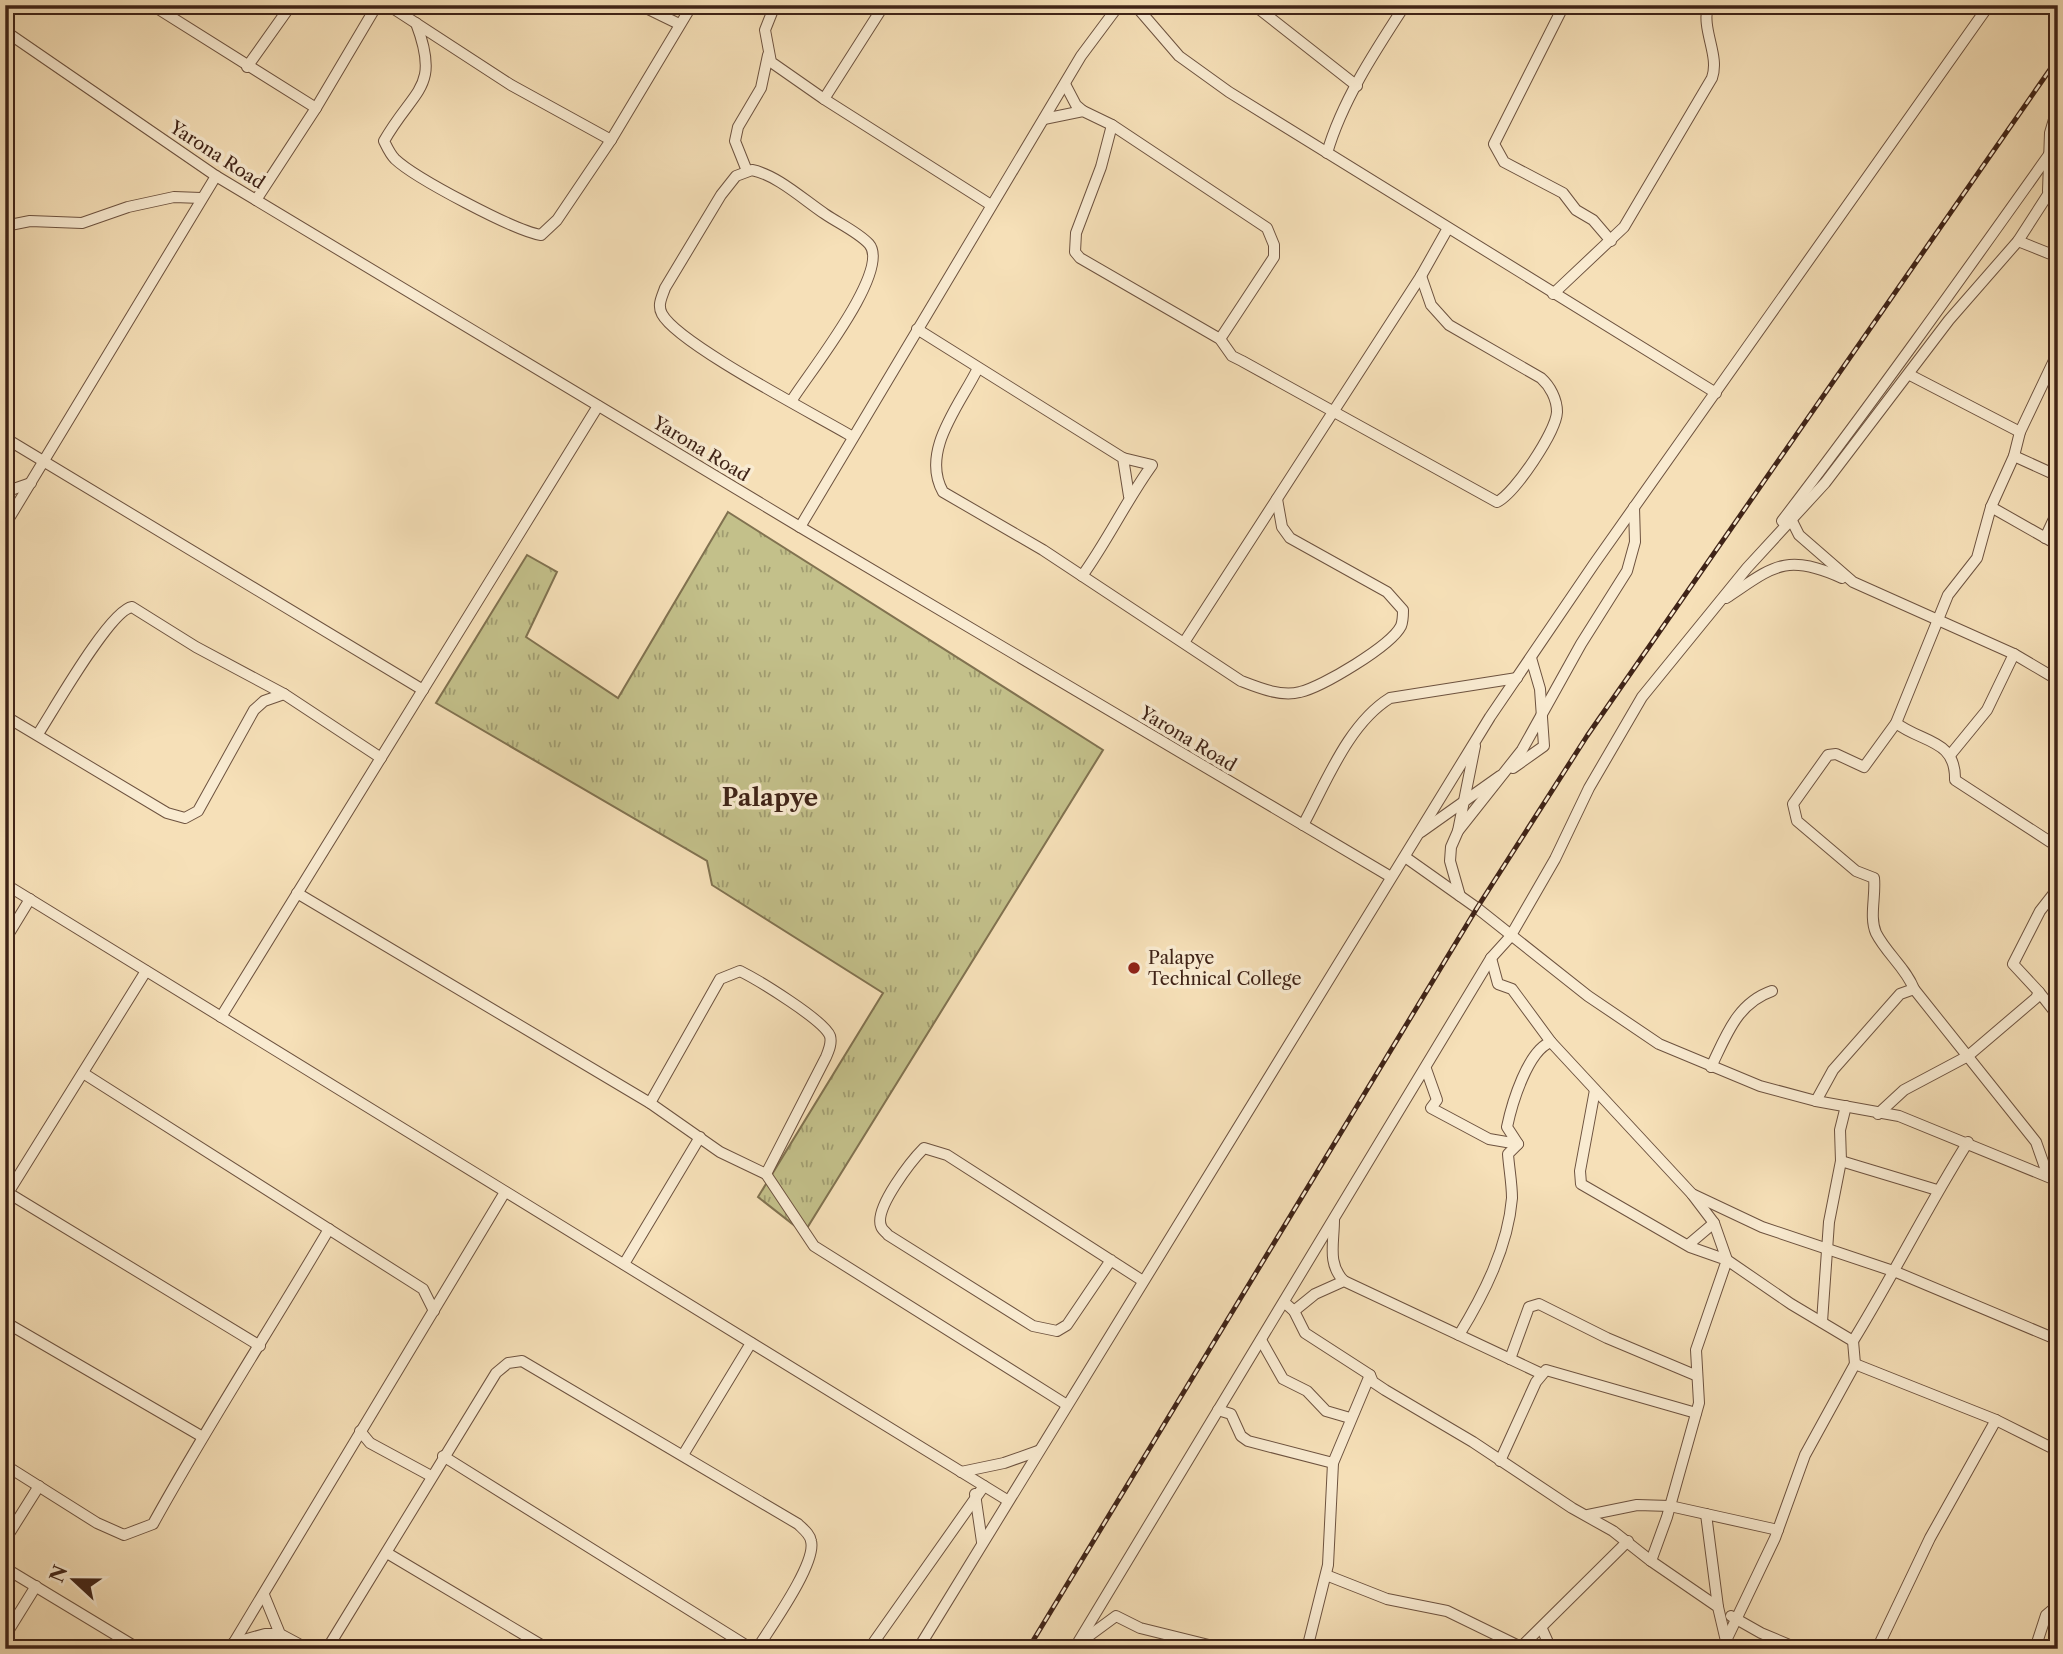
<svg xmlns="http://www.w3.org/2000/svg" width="2063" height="1654" viewBox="0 0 2063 1654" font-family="'Libre Caslon Text',serif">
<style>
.grass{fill:url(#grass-tufts);stroke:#817250;stroke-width:2}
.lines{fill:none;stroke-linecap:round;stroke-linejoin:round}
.minor-casing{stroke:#6d523f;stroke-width:12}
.minor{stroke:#f9ebd1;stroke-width:10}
.rail-casing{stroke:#3f2317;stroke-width:5}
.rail{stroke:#f9ebd1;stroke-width:2.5;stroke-dasharray:8;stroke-linecap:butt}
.poi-dot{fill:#8f2418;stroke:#f9ebd1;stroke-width:2.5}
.labels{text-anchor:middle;stroke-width:7;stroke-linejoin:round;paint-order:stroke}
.street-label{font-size:18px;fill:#3f2317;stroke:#f9ebd1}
.poi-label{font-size:18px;fill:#3f2317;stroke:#f9ebd1;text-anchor:start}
.district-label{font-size:24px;font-weight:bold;fill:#3f2317;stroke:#f9ebd1}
</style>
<defs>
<pattern id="grass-tufts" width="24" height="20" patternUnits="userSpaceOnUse" patternTransform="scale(1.75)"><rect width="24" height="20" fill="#c3c08a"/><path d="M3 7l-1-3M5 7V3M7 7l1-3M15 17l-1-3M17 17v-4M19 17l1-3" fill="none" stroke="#a09c70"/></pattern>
</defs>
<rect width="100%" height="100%" fill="#f6e0b8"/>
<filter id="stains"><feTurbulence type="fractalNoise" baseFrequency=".00286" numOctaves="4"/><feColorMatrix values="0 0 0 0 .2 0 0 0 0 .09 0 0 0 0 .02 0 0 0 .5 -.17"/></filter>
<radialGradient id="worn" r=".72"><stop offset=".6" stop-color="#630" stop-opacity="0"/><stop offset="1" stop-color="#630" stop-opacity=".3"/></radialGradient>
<path class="grass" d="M728,512L1103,750L804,1233L758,1197L883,993L712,885L707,861L436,703L527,555L557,572L526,637L618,698Z"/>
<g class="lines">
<g class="minor-casing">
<g id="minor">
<path d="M152,5L316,108"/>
<path d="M388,5L511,85L611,140"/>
<path d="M640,5L679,24"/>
<path d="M775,5L765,30L771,62L824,99L991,205"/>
<path d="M1135,5L1179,56L1229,92L1716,393"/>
<path d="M1254,5L1357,86"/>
<path d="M1564,5L1494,144L1504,162L1563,193L1576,210L1593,220L1611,241"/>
<path d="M416,23C441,89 414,88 384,141C387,147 390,154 395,159C415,178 515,231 541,235L557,220L611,140L692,5"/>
<path d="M5,31L216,176L800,527L1391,877"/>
<path d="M247,67L291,5"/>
<path d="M1065,84L1076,105L1083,111"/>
<path d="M824,99L884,5"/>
<path d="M1044,119L1083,111L1112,125L1267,228L1274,245V257L1220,339"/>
<path d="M1112,125L1101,167L1076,233L1075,252L1080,258L1220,339L1232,356L1242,361L1497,502C1515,493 1556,432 1557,412C1557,399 1550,386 1541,378L1449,325L1431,305L1421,276"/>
<path d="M1327,153C1342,101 1375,51 1405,5"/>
<path d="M747,171L735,141L738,127L761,88L768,55"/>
<path d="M2048,191L2050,133L2058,106"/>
<path d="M256,200L316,108L377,5"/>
<path d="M5,226L30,221L82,223L128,207L174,197L201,198"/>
<path d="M2018,241L2058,257"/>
<path d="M1553,294L1624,227L1712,78C1720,55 1701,30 1708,5"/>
<path d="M917,329L1123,458L1129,496"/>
<path d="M978,368C960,405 920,451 943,492L1043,550L1241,681C1259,688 1281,697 1300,692C1322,687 1391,646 1401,626C1403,621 1403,615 1403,610L1387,592L1290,538L1282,527L1277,499"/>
<path d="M1910,375L2020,432"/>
<path d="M792,400C808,374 892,270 869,244C858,232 838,223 825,214C804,200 777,175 752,170L736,176L721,195L665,288C662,297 657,305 662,314C678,344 816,415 853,437"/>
<path d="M5,438L423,690"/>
<path d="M2014,456L2058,476"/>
<path d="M5,492L31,483"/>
<path d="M1991,507L2058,545"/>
<path d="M1791,519L1799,535L1853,582L2014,654L2058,680"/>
<path d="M1782,521C1877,397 1967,270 2058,142"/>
<path d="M5,525L216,176"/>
<path d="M800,527L1081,56L1119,5"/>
<path d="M2045,538L2058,510"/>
<path d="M1082,576C1108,540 1126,501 1152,465L1123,458"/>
<path d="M1726,598C1773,567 1785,552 1842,578"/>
<path d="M1185,641L1421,276L1448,228"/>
<path d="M5,716L167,813L185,818L198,811L254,710L264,701L284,694"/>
<path d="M1896,723C1922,743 1956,739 1955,780L2058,847"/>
<path d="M38,734C53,711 110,610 132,607L196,647L284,694L381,758"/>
<path d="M1951,754L1987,710L2014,654"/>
<path d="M1513,768L1544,746L1540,689L1531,658"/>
<path d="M1303,825C1326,783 1348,724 1390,698L1517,678"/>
<path d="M1458,831L1475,746"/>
<path d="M1421,832L1500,776"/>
<path d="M1405,857L1477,908L1588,996L1659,1044L1760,1086L1816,1101L1899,1116L2058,1181"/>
<path d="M5,884L1007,1500"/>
<path d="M297,893L650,1103L720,1152L766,1174L814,1246L1067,1405"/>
<path d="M1460,896L1450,861L1451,847L1458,831L1522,750L1581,644L1627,571L1635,542L1634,507"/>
<path d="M5,940L30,899"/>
<path d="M1491,958L1498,984L1512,989L1551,1042L1692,1194L1762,1227L1896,1272L2058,1340"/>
<path d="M1914,989C1906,968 1886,953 1876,933C1869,917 1876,896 1874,878L1856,871L1797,821L1793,804L1828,755L1836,754L1864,767L1896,723L1948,595L1977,558L1991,507L2014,456L2020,432L2058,352"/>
<path d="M2039,992L2058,1016"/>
<path d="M221,1017L598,406"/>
<path d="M1711,1067C1726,1036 1737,1003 1772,991"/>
<path d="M1426,1069L1437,1100L1431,1108L1489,1139L1518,1144"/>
<path d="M83,1073L423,1289L434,1311"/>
<path d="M1595,1090L1580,1171L1581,1184L1690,1247L1727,1260L1696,1350L1699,1403L1667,1517L1651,1561"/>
<path d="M1816,1101L1833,1070L1900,994L1914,989L2036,1142L2048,1176L2058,1170"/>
<path d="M650,1103L720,979L740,971C758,980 824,1020 830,1036C832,1043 829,1050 826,1057L766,1174"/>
<path d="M1878,1114L1904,1090L1968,1056L2036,998L2039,992L2013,964L2040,911L2058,888"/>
<path d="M1841,1161L1937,1190"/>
<path d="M5,1191L260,1346"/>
<path d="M1692,1194L1714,1223L1727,1260L1791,1304L1853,1341L1855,1364"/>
<path d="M6,1196L146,971"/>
<path d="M1334,1220C1334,1243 1327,1264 1344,1281"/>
<path d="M1688,1245L1714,1223"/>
<path d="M1111,1260L1067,1325L1057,1331L1033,1326L888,1235C886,1232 882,1230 881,1226C874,1208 912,1160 924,1148L947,1155L1143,1281"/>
<path d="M624,1264L700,1137"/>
<path d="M1284,1302L1294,1311L1305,1333L1370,1375"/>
<path d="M1294,1311L1315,1294L1344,1281L1542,1374"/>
<path d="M5,1322L201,1436"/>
<path d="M1822,1322L1829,1222L1841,1161L1840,1130L1846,1106"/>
<path d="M1459,1335C1484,1294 1508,1247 1512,1198C1512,1184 1509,1168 1508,1154L1518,1144L1507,1127C1512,1103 1528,1050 1551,1042"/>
<path d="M1261,1340L1283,1379L1307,1391L1326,1411L1350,1418"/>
<path d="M1853,1341C1893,1276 1927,1207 1968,1142"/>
<path d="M1510,1359L1529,1307L1539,1304L1607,1338L1695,1375"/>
<path d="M1218,1410L1231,1414L1241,1436L1248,1441L1333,1463"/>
<path d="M360,1431L370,1443L431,1476"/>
<path d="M683,1455L751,1343"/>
<path d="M443,1456L752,1649"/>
<path d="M1500,1461L1536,1382L1546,1370L1696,1413"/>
<path d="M5,1465L97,1523L124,1535L153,1524C208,1424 271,1328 329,1229"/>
<path d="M961,1472L1004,1463L1038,1451"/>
<path d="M975,1494L982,1542"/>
<path d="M1706,1514L1718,1607"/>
<path d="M1588,1515L1637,1505L1670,1506L1778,1530"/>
<path d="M5,1540L39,1486"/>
<path d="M387,1553L548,1649"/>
<path d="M5,1568L139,1649"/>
<path d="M1326,1575L1387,1599L1447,1611L1525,1649"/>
<path d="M264,1595L280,1634L308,1649"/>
<path d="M1731,1616L1761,1633L1799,1649"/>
<path d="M1542,1629L1551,1649"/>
<path d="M5,1636L36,1586"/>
<path d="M1082,1641L1116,1616L1140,1628L1225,1649"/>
<path d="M233,1643L265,1634H280"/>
<path d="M230,1649L505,1192"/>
<path d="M327,1649L496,1373L508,1363L522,1361L798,1524C803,1529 810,1534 811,1541C817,1563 770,1628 757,1649"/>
<path d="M869,1649L984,1486"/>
<path d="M918,1649L1490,717L1594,564L1989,5"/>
<path d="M1074,1649L1491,958L1510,937L1555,859L1589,788L1642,697L1747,568L1825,483L1949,320L2018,241L2058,179"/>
<path d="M1307,1649L1328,1565L1333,1463L1370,1375L1373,1382L1385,1390L1473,1442L1572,1508L1613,1531L1651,1561L1718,1607L1726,1641"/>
<path d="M1519,1649L1628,1541"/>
<path d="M1722,1649L1775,1538L1805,1455L1855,1364L1996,1420L2058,1451"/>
<path d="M1877,1649L1930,1538L1996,1420"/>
<path d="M2035,1649L2046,1615L2058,1605"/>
</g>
</g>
<use href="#minor" class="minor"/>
<g class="rail-casing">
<path id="rail" d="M1028,1649L1477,908L1587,736L2058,58"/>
</g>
<use href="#rail" class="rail"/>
</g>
<circle class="poi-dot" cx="1134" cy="968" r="7"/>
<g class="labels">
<g class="street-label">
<text transform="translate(217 155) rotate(33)" y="6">Yarona Road</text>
<text transform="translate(701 449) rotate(31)" y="6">Yarona Road</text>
<text transform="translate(1188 739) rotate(31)" y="6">Yarona Road</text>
</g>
<g class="poi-label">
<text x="1148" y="964">Palapye<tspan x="1148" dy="21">Technical College</tspan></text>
</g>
<g class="district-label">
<text x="770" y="806">Palapye</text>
</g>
</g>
<rect width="2063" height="1654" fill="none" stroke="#f6e0b8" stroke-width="28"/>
<rect x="7" y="7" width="2049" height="1640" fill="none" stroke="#3f2317" stroke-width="3.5"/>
<rect x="14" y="14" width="2035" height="1626" fill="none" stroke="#3f2317" stroke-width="2"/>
<g transform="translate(74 1580) rotate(292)" stroke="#f9ebd1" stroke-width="5" paint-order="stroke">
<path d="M0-5L12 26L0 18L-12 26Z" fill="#3f2317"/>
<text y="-10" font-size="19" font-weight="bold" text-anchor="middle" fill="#3f2317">N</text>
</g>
<rect width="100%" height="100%" filter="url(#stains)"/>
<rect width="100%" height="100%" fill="url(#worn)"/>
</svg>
